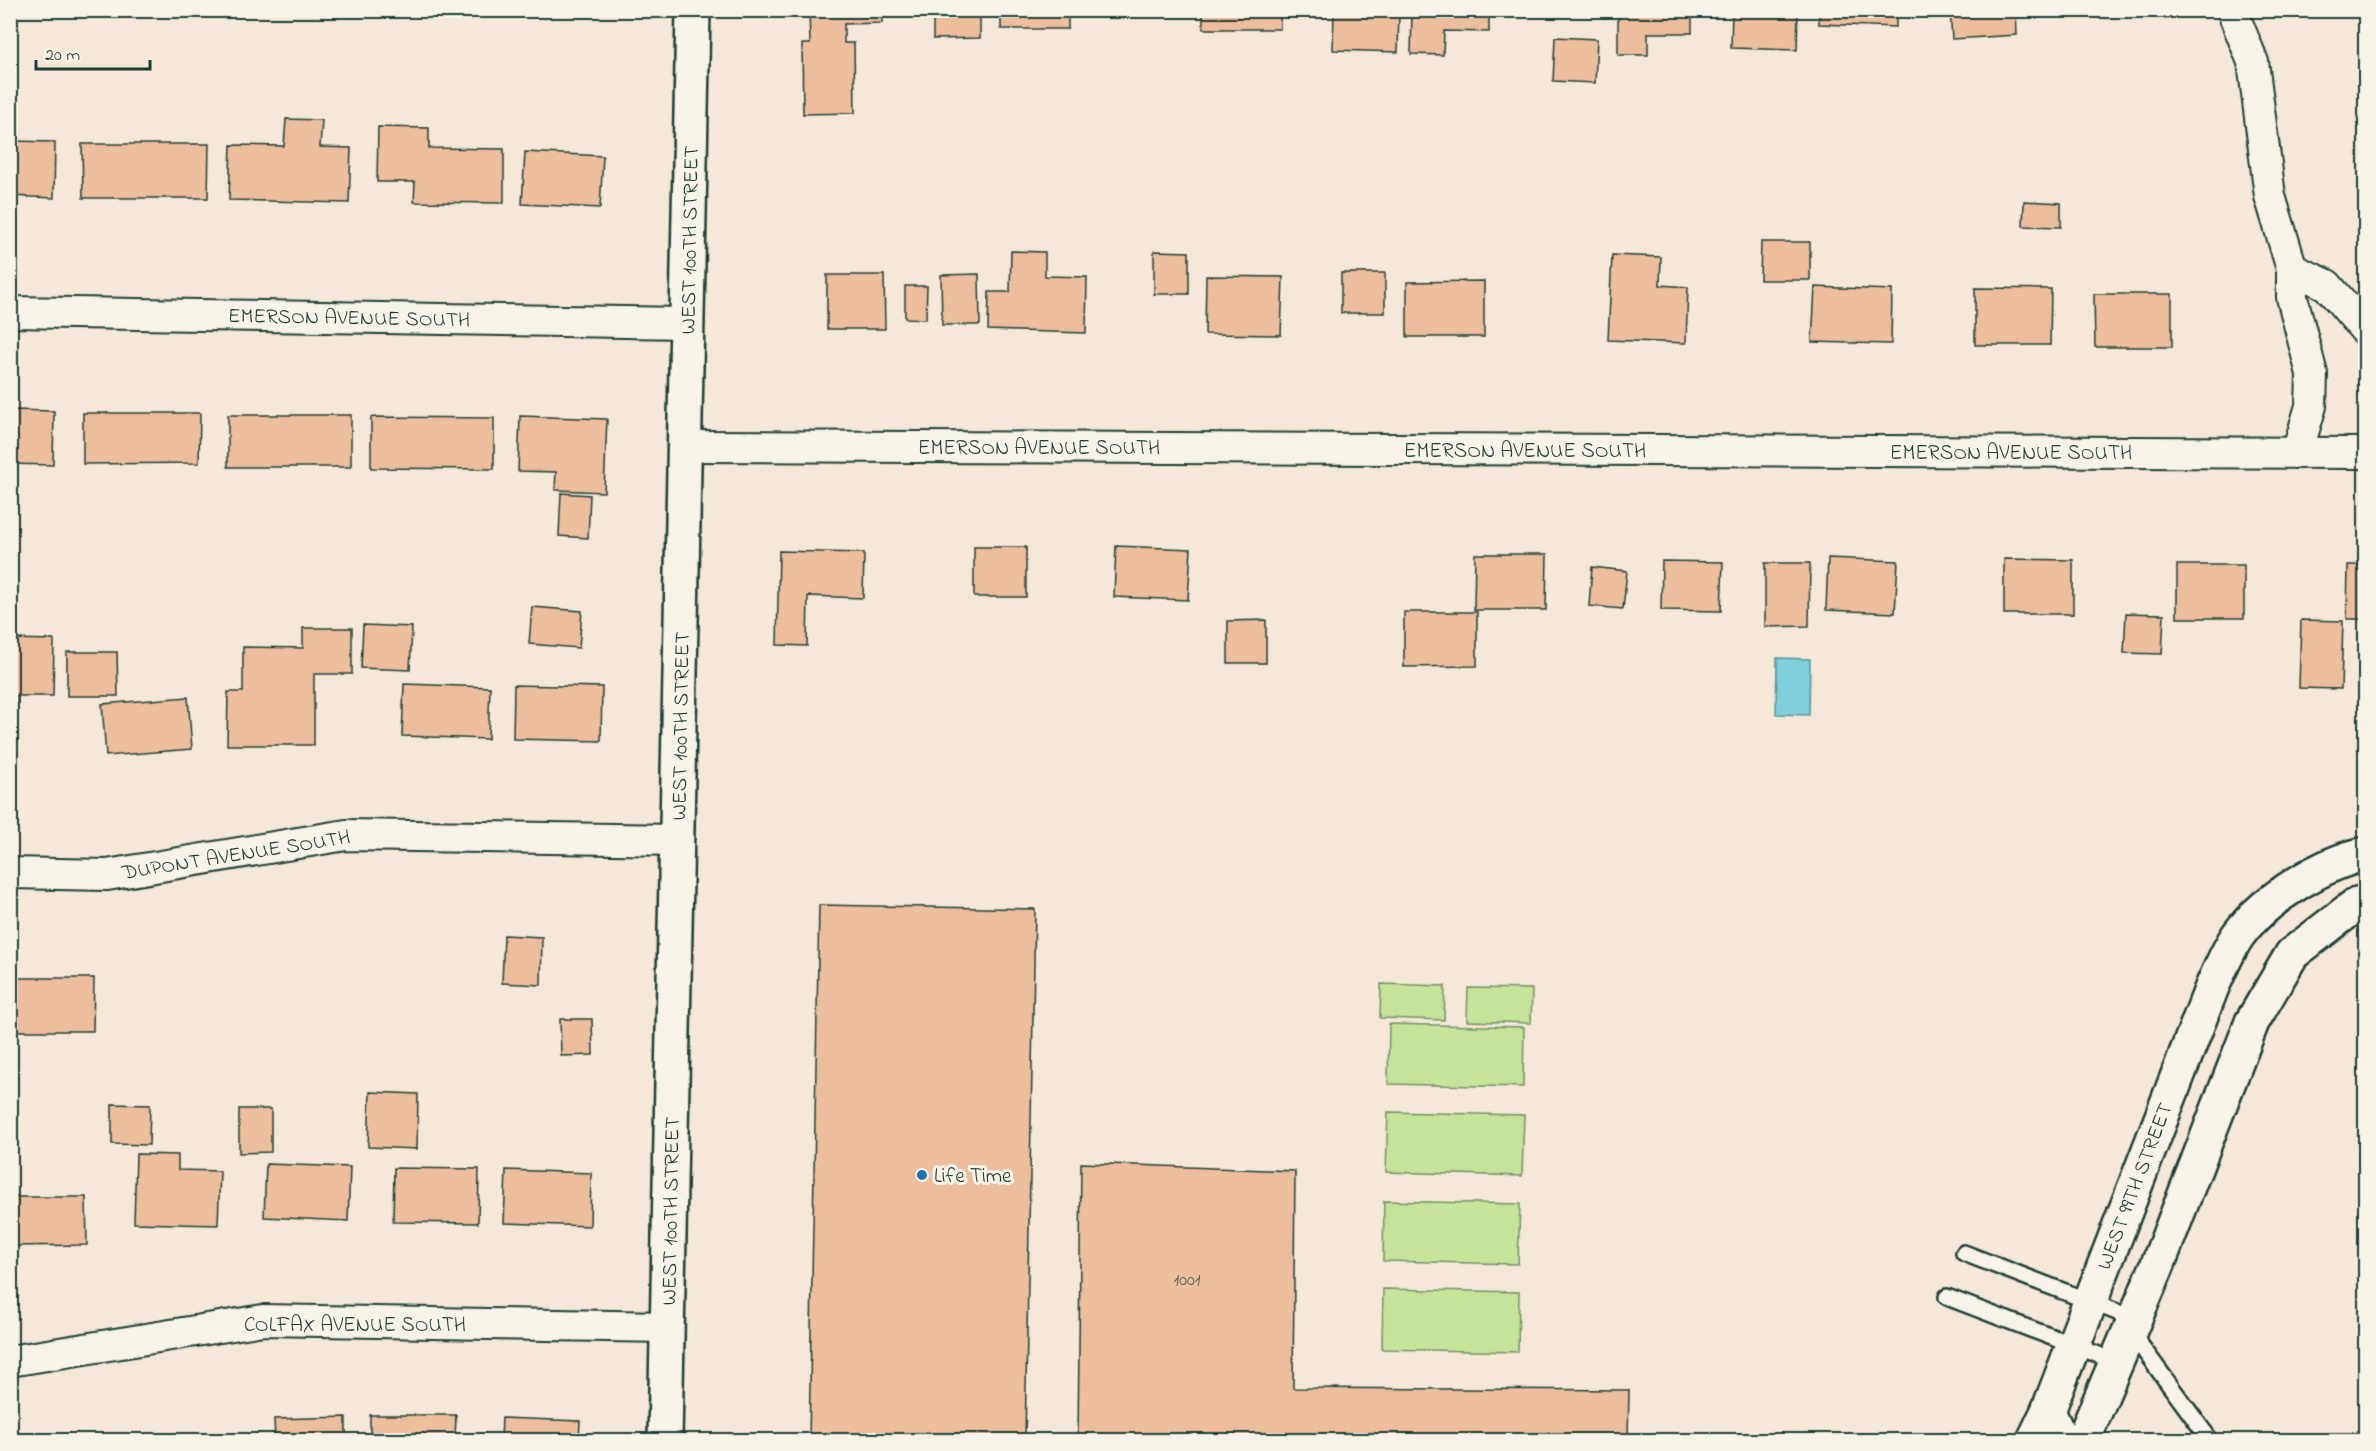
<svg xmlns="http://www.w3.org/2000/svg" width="2376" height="1451" viewBox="0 0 2376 1451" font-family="'Indie Flower',sans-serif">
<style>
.green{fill:#c6e39a;stroke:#729067;stroke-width:1.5}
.water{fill:#80cfdc;stroke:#599599;stroke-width:1.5}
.building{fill:#edbe9d;stroke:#1f3d34;stroke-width:1.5}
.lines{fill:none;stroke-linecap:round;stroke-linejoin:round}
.lane-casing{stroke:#1f3d34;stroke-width:20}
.street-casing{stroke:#1f3d34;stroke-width:34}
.secondary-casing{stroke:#1f3d34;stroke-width:38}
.highway-casing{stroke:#1f3d34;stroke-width:38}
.lane{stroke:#f7f3e8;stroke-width:15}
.street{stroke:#f7f3e8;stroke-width:30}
.secondary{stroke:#f7f3e8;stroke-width:33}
.highway{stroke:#f7f3e8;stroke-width:33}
.poi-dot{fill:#1f6fb2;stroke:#f7f3e8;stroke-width:2}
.labels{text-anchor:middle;stroke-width:6;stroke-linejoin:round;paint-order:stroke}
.number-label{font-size:18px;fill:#525d4e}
.street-label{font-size:21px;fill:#1f3d34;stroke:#f7f3e8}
.poi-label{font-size:21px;fill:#1f3d34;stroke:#f7f3e8;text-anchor:start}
</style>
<rect width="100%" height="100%" fill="#f5e8d9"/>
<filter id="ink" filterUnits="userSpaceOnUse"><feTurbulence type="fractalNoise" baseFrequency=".0167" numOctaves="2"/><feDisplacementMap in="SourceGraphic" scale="12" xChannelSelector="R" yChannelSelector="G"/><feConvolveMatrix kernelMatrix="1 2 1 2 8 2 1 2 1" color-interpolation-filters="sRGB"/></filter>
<g filter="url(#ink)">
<g class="green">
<path d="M1381,984L1445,986L1444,1020L1380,1018Z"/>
<path d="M1468,988L1532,989L1531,1023L1467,1021Z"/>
<path d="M1389,1024L1524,1027L1523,1087L1388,1084Z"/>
<path d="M1388,1112L1524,1115L1522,1176L1386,1172Z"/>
<path d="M1384,1201L1520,1204L1518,1264L1383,1261Z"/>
<path d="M1383,1289L1519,1292L1518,1352L1382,1349Z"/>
</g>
<path class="water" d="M1777,658L1810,659L1809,715L1776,714Z"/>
<g class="building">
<path d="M809,10H882V23L844,24V43H854L855,113L803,114L802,44H810Z"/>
<path d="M933,10H980V38L933,39Z"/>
<rect x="1001" y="10" width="67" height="19"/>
<rect x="1203" y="10" width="77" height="19"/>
<path d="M1334,10H1399L1398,52L1333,50Z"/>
<path d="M1412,10H1489V32L1444,31L1443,55L1411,54Z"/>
<path d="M1618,10H1692V33H1648V55H1618Z"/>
<path d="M1732,10H1798L1797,50L1731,48Z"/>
<path d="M1819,10H1896V27L1819,24Z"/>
<path d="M1950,10H2016L2017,35L1952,39Z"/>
<path d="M1555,37L1597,39L1595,83L1553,81Z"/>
<path d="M286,119L322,120L320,147L351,148L349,203L229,200L231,145L284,146Z"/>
<path d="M378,127L429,128V148L504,149V203L414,202L415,182H377Z"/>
<path d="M10,141L55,142L54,198L10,196Z"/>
<path d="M82,144H209L208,198H83Z"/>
<path d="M525,152L603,156L600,208L522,204Z"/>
<path d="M2024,201L2061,203V227L2023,226Z"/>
<path d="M1761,242H1810V280H1760Z"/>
<path d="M1011,251L1045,252V276L1087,277L1086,333L988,330L989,292H1010Z"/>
<path d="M1154,251L1189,252V294H1154Z"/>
<path d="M1612,255L1661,257L1660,285L1688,287L1686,343L1608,340Z"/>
<rect x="1341" y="273" width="44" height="40"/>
<path d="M979,274L980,325H942L941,275Z"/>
<path d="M827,275H884L885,329H827Z"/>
<path d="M1206,276L1283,277L1281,335L1205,334Z"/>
<path d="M1484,281V337H1407V282Z"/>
<path d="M905,286H927L926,319L905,318Z"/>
<path d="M1815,287L1892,290L1891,344L1812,342Z"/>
<path d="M1975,288L2051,289L2050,345H1975Z"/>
<path d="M2094,294H2172V347H2095Z"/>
<path d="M10,410L54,411L53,465L10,464Z"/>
<path d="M83,413H200L199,463L83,464Z"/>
<rect x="228" y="415" width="123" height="52"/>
<path d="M520,416L607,419L604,492L555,490L556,472L518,471Z"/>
<path d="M371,417L494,418V469L371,468Z"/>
<path d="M561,493L590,495L588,538L559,536Z"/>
<path d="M1116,546L1191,549L1188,600L1114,597Z"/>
<rect x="974" y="547" width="52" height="50"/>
<path d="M779,551L864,553L863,598L808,596L807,646L777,645Z"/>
<path d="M1475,554H1547L1546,610H1474Z"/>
<path d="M1828,558L1898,561L1895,613L1826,610Z"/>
<path d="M2004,559L2073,560V614H2004Z"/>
<path d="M1662,561L1723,562L1721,611L1661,610Z"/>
<path d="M1765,563H1810L1809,626L1765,627Z"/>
<rect x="2177" y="565" width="67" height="53"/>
<path d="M2348,565H2366V619H2347Z"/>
<path d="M1592,567L1627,571L1623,609L1589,606Z"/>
<path d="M532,607L582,611L579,648L529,644Z"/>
<path d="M1404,612H1477V666L1404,667Z"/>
<path d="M2126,613L2164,614L2162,654L2124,653Z"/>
<path d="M1266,620V663H1228V621Z"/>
<path d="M2301,620L2343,621L2341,689L2299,688Z"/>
<path d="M363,625L412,627L410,670L361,668Z"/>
<path d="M303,628H352V674H314V745H227L228,692H243V647L303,648Z"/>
<path d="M10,639L54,640L53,696H16L15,762H10Z"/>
<path d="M67,652H117L118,696H67Z"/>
<path d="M404,684L490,687L488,739L402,736Z"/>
<path d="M514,685L602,687L601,741L513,739Z"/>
<path d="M188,697L192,749L106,756L102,704Z"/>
<path d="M819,905L1035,909L1025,1440H809Z"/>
<path d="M504,935L542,937L541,985L502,983Z"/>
<path d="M10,978H94L93,1031H10Z"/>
<path d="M560,1019H592L593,1055L561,1056Z"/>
<path d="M370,1092L418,1094L417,1149L368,1147Z"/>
<path d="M112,1104L150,1105L149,1145L112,1144Z"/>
<path d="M239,1109H271V1152L239,1153Z"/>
<path d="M136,1154L178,1155V1170L220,1171L218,1225L134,1223Z"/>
<path d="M1081,1163L1295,1171L1293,1388L1629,1390L1628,1440H1078Z"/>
<path d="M266,1164L350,1167L348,1221L264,1217Z"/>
<path d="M394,1168L479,1169L478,1223L393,1222Z"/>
<path d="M506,1170L591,1173L590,1226L504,1223Z"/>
<path d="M10,1197H86L87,1245L10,1246Z"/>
<path d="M370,1415H456L455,1440H370Z"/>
<path d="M346,1417V1440H275L274,1419Z"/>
<path d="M502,1418L580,1421L579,1440H501Z"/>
</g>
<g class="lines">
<g class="lane-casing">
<g id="lane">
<path d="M1964,1253L2135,1319"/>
<path d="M1947,1297L2117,1362"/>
<path d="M2130,1331L2210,1440"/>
</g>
</g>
<g class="street-casing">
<g id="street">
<path d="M2232,10L2253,62L2270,196L2292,269V297L2312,374L2311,406L2297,453"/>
<path d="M2292,269L2327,285L2366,331"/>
<path d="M10,312L687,323"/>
<path d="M685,446L2366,453"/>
<path d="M10,873L107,875L346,835L678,840"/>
<path d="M10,1361L263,1320L667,1327"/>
</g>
</g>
<g class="secondary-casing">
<g id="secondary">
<path d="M665,1440L693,10"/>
<path d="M2034,1440L2048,1411L2212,987C2220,970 2228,949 2239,934C2265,899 2324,862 2366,854"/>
<path d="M2083,1440L2156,1269L2252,1022L2292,954L2357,904L2366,903"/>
</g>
</g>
<g class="highway-casing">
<path id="highway" d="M2048,1411L2061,1440"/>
</g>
<use href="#lane" class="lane"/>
<use href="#street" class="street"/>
<use href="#secondary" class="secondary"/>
<use href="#highway" class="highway"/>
</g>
</g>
<circle class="poi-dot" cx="922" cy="1175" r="6"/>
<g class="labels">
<g class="number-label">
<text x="1187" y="1285">1001</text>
</g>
<g class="street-label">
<text transform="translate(689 240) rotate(-89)" y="7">WEST 100TH STREET</text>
<text transform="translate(349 317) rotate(1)" y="7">EMERSON AVENUE SOUTH</text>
<text x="1039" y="454">EMERSON AVENUE SOUTH</text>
<text x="1525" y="457">EMERSON AVENUE SOUTH</text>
<text x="2011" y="459">EMERSON AVENUE SOUTH</text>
<text transform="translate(680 726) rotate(-89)" y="7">WEST 100TH STREET</text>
<text transform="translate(236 854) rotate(-9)" y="7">DUPONT AVENUE SOUTH</text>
<text transform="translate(2134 1186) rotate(-69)" y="7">WEST 99TH STREET</text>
<text transform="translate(670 1211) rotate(-89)" y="7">WEST 100TH STREET</text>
<text x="355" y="1331">COLFAX AVENUE SOUTH</text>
</g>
<g class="poi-label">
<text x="934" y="1182">Life Time</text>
</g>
</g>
<rect width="2376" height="1451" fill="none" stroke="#f7f3e8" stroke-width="36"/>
<rect x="18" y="18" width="2340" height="1415" fill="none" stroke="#1f3d34" stroke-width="2" filter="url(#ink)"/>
<path d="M36 60v9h114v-9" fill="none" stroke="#1f3d34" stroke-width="3"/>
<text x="45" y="60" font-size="18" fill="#1f3d34" stroke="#f7f3e8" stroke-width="4.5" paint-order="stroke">20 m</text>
</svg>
